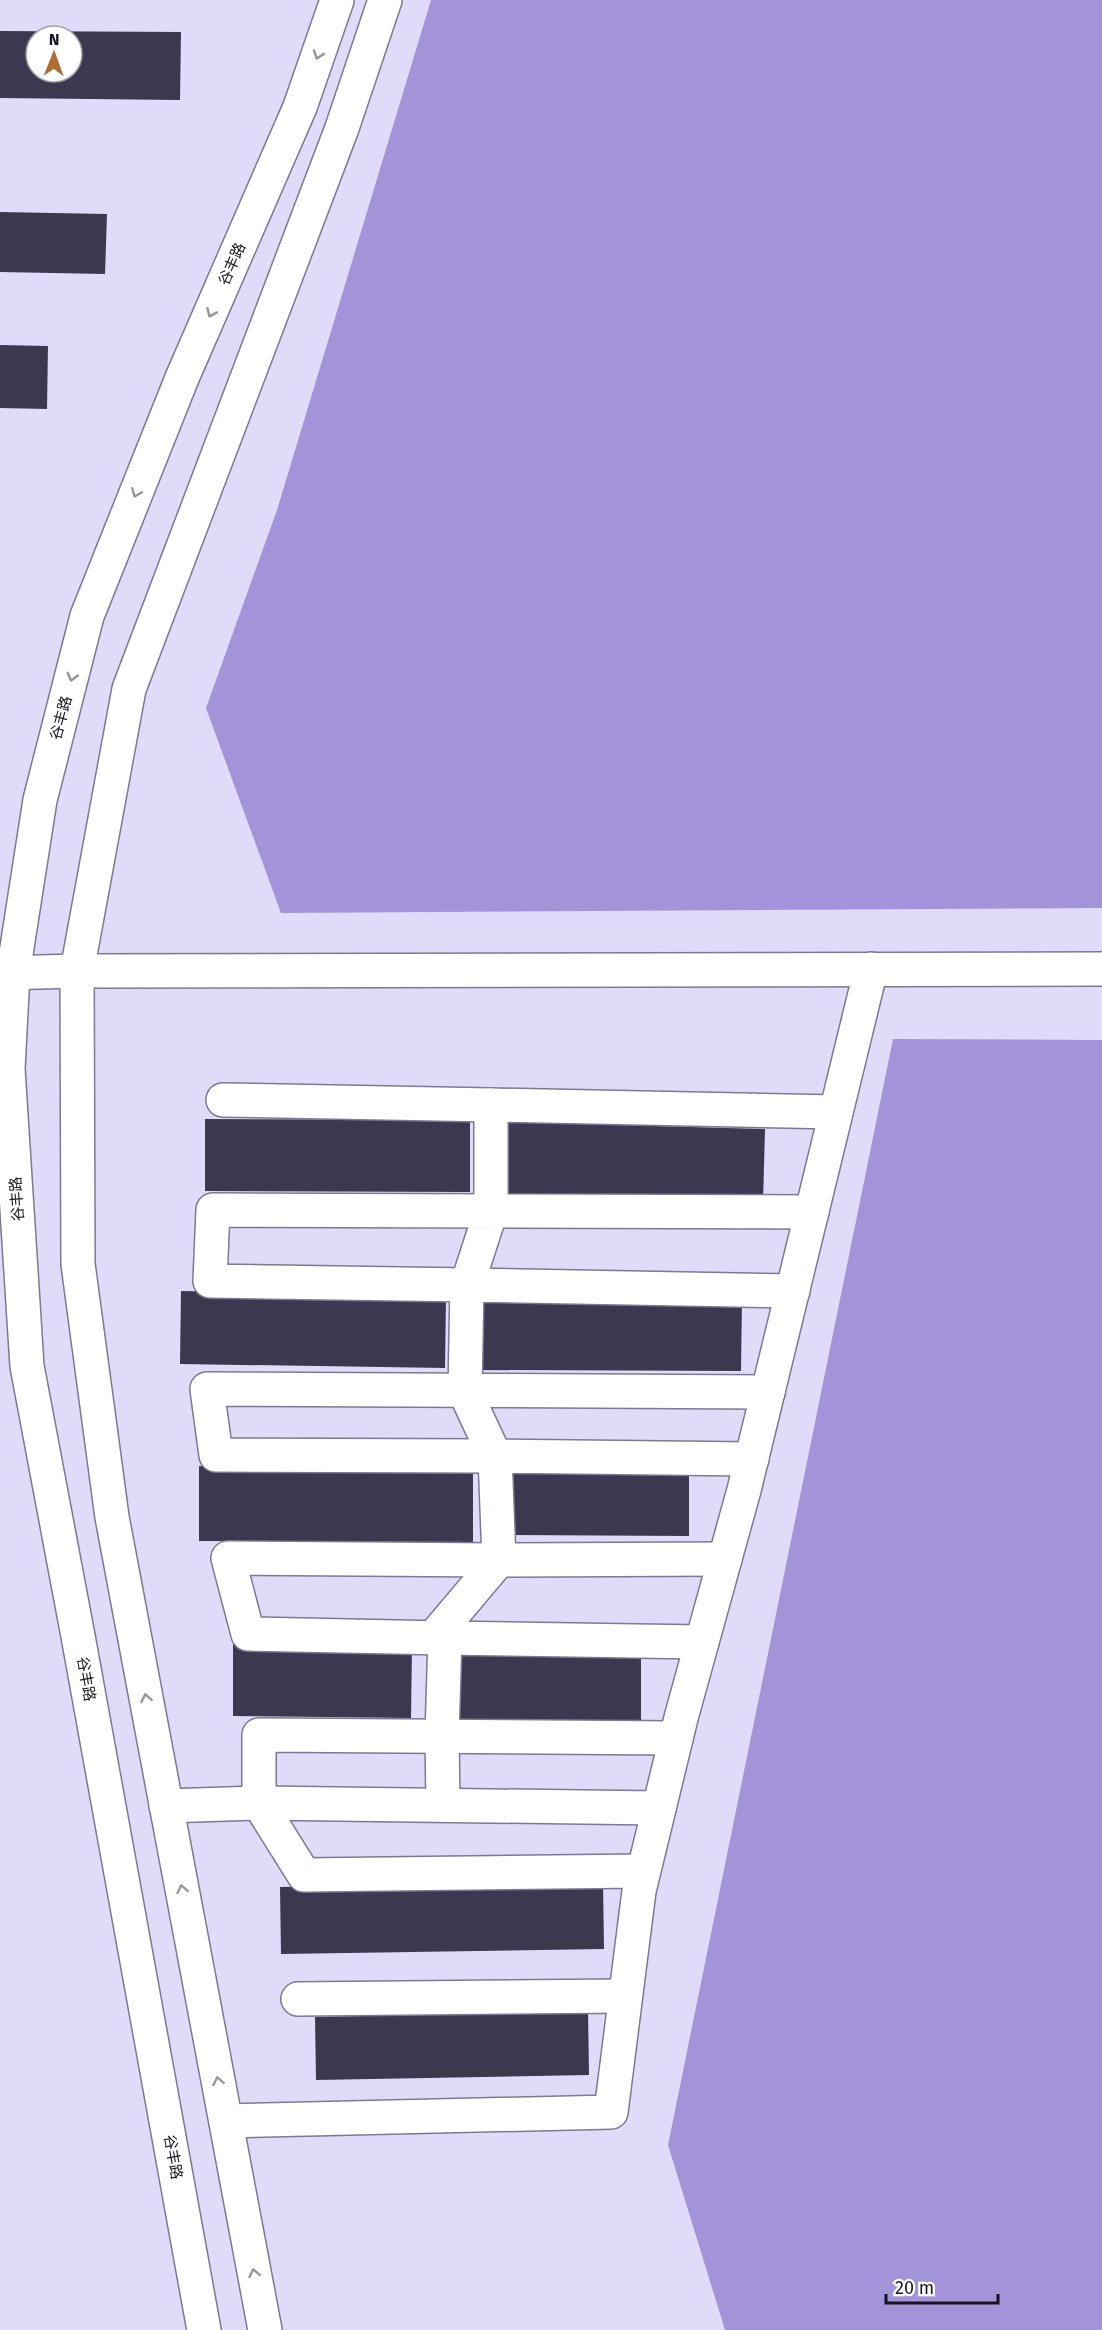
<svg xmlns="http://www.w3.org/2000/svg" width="1102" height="2330" viewBox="0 0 1102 2330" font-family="'Fira Sans','Noto Sans SC',sans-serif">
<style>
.forest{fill:#a394da}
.building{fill:#3c384f;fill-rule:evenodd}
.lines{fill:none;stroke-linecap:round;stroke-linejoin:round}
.minor-casing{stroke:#7d7893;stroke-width:36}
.tertiary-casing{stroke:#7d7893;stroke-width:36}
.minor{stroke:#fff;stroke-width:33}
.tertiary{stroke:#fff;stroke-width:33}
.oneway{stroke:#96959a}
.labels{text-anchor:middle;stroke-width:6;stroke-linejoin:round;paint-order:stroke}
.street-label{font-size:15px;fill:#16141f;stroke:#fff}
</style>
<rect width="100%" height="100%" fill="#e0dbf9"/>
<g class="forest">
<path d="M431,0H1102V908L281,913L206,708L277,510Z"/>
<path d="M893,1039L1102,1040V2330H725L668,2145Z"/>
</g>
<g class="building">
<path d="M0,31L181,32L180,100L0,98ZM36,36H72V72H36Z"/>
<path d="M0,212L107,214L105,274L0,272Z"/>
<path d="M0,345L48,346L47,409L0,408Z"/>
<path d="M205,1119L470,1120V1192L205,1191Z"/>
<path d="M508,1122L765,1129L763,1203L506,1196Z"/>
<path d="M181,1291L446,1296L445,1368L180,1364Z"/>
<path d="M478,1297L742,1299L741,1371L477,1370Z"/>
<path d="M512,1465L689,1466V1536L511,1535Z"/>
<path d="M199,1466L473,1467V1542L199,1541Z"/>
<path d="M233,1643L412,1645L411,1718L233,1716Z"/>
<path d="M454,1647L641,1649V1721L454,1720Z"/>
<path d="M603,1881L604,1949L281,1954L280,1887Z"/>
<path d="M588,2011L589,2075L316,2080L315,2017Z"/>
</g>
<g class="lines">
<g class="minor-casing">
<g id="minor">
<path d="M0,973L77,971L1102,969"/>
<path d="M223,1100L491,1105"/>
<path d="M812,1212L213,1210L210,1281L467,1285L491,1211V1105L836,1112"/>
<path d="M768,1392L207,1389L216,1455L495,1456L465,1392L467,1285L793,1291"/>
<path d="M433,1638L499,1560L495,1456L752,1459"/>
<path d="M445,1638L248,1634L228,1558L499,1560L725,1559"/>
<path d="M443,1805L442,1735L445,1638L702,1642"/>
<path d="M166,1806L259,1803V1735L676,1738"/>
<path d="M643,1871L304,1875L259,1803L659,1808"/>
<path d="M298,1999L625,1996"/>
<path d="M226,2121L611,2112L639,1891L681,1718L744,1490L871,969"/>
</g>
</g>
<g class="tertiary-casing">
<g id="tertiary">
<path d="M204,2330L78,1636L27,1366L8,1069L13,973L40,800L87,616L182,378L300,107L337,0"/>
<path d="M265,2330L112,1517L78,1264L77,971L129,689L342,128L385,0"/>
</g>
</g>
<use href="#minor" class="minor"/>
<use href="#tertiary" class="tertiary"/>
</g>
<defs><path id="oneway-chevron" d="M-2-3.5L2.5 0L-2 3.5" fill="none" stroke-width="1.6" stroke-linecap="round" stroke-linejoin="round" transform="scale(1.5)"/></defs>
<g class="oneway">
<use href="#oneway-chevron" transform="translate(318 55) rotate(109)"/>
<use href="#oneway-chevron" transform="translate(211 313) rotate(114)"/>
<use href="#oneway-chevron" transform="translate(136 493) rotate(112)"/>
<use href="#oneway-chevron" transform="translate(72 677) rotate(105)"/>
<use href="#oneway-chevron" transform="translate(146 1698) rotate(-101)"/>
<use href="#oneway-chevron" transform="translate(182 1889) rotate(-101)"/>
<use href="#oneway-chevron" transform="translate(218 2081) rotate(-101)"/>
<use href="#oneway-chevron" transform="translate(254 2273) rotate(-101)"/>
</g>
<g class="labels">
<g class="street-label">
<text transform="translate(232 264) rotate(-66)" y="5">谷丰路</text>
<text transform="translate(61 718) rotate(-75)" y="5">谷丰路</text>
<text transform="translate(17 1199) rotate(-94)" y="5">谷丰路</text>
<text transform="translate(86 1679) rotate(80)" y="5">谷丰路</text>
<text transform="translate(173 2157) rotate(80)" y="5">谷丰路</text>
</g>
</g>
<g transform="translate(54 54) rotate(1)"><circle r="28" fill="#ffffff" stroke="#a2a1a5" stroke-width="1.5"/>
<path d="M0-4.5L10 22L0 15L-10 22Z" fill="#ac6e34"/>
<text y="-9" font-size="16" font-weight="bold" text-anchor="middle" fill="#16141f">N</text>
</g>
<path d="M886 2294v9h112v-9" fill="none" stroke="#16141f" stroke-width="3"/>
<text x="895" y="2294" font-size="18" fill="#16141f" stroke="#ffffff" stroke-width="4.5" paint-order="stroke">20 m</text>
</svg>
